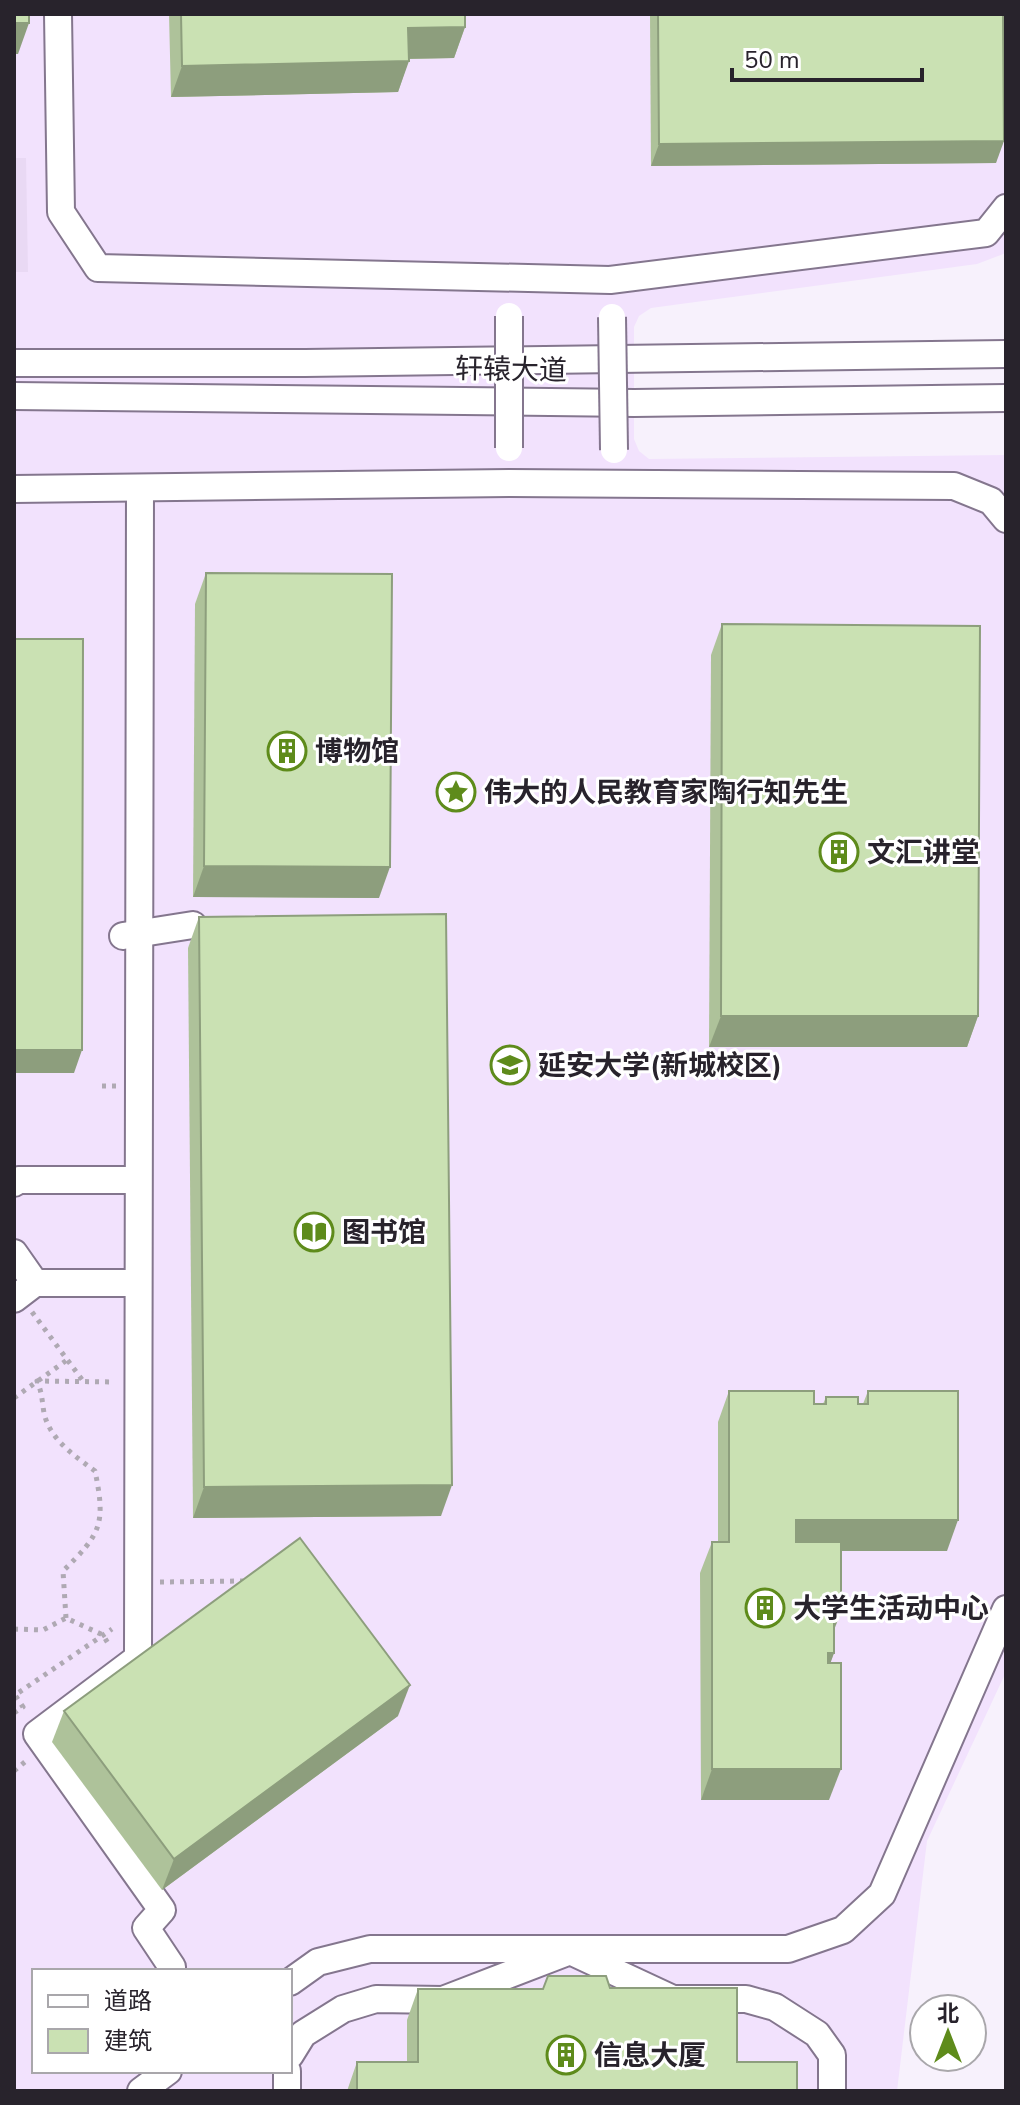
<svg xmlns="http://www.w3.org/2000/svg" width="1020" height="2105" viewBox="0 0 1020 2105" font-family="'Nunito Sans','Noto Sans SC',sans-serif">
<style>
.built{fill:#f2e2fd;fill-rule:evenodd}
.green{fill:#e9d9f4}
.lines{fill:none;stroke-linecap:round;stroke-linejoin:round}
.minor-casing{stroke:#84768e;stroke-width:30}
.path{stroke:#afa9b3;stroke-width:5;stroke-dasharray:4 6;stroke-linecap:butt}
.minor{stroke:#fff;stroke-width:26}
.minor-bridge-casing{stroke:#84768e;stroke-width:30;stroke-linecap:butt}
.minor-bridge{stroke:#fff;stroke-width:26}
.wall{fill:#aec29a}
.shaded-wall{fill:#8d9e7d}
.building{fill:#cae1b3;stroke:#8d9e7d;stroke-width:2}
.labels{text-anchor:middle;stroke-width:6;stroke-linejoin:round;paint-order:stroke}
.street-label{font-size:28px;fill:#28232c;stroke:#fff}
.poi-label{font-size:28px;font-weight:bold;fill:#28232c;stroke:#fff;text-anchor:start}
</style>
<rect width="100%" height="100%" fill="#f7f1fc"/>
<path class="built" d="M14,14H1006V253L977,264L651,308L639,316L634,327V439L639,451L649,459L1006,455V1672L927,1841L897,2091H14ZM34,1971H290V2071H34Z"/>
<path class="green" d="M14,158H26L28,272H14Z"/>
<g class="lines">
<g class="minor-casing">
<g id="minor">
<path d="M58,14L61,212L98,268L610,280L986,233L1006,208"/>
<path d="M14,363H305L1006,354"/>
<path d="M14,396L634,403L1006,398"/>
<path d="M14,489L509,483L954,486L991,501L1006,519"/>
<path d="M140,489L138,1658L37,1734L162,1910L146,1928L172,1967"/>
<path d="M123,936L193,925"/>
<path d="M14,1183L18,1180H138"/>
<path d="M14,1253L35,1283"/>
<path d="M14,1299L35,1283H137"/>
<path d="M290,1982L318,1962L370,1949H788L843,1930L882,1894L1006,1609"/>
<path d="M290,2055L303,2034L343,2009L376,1999L443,2000L570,1951L673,1999H746L775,2007L817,2034L832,2055V2091"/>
<path d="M141,2091L168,2071"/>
<path d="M287,2091V2071"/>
</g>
</g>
<g class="path">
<path d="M102,1086H117"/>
<path d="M32,1312L83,1381"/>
<path d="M14,1398L67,1360"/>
<path d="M160,1582L243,1581"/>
<path d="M66,1618L63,1571C101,1534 106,1524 95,1471C75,1456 50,1440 44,1413C42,1401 42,1392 37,1381L115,1382"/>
<path d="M14,1629L43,1630L66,1618L103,1635L109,1645"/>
<path d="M14,1713L23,1707L15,1695L112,1629"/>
<path d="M14,1771L26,1761"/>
</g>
<use href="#minor" class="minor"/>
<g class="minor-bridge-casing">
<g id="minor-bridge">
<path d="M509,316V448"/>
<path d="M612,317L614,450"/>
</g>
</g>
<use href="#minor-bridge" class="minor-bridge"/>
</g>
<g class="wall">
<path d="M169,14H465V27L454,58L409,59L398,92L171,97Z"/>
<path d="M650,14H1003L996,163L651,166Z"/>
<path d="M206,573L379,898L193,897L195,604Z"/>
<path d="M722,624L978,1016L967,1047H709L711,655Z"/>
<path d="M199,917L441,1516L193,1518L188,948Z"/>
<path d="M729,1391L814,1404H823L826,1397L863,1404L868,1391L947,1551H841L834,1629V1653L830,1663L829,1800H701L700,1573L712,1542H718V1422Z"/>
<path d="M64,1711L398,1716L162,1890L52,1742Z"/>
<path d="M610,1988L737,2062L797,2091H804H347L357,2062H407V2020L418,1989Z"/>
</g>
<g class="shaded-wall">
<path d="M14,23H29L18,54H14Z"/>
<path d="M465,27L454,58L397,59L408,28Z"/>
<path d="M409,61L398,92L171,97L182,66Z"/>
<path d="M1004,141L996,163L651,166L659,144Z"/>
<path d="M204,866L390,867L379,898L193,897Z"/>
<path d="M721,1016H978L967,1047H709Z"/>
<path d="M14,1050H82L74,1073H14Z"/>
<path d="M452,1485L441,1516L193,1518L204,1487Z"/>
<path d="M796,1520H958L947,1551H785Z"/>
<path d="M828,1612H841L829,1643Z"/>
<path d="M828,1653H834L823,1684Z"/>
<path d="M410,1685L398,1716L162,1890L174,1859Z"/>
<path d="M712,1769H841L829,1800H701Z"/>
</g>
<g class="building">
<rect x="14" y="14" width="15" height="9"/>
<path d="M181,14H465V27L408,28L409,61L182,66Z"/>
<path d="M658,14H1003L1004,141L659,144Z"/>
<path d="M206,573L392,574L390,867L204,866Z"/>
<path d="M722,624L980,626L978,1016H721Z"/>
<path d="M14,639H83L82,1050H14Z"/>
<path d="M446,914L452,1485L204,1487L199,917Z"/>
<path d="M729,1391H814V1404H826V1397H858V1404H868V1391H958V1520H796V1542H841V1612H828V1621H834V1653H828V1663H841V1769H712V1542H729Z"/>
<path d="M300,1538L410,1685L174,1859L64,1711Z"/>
<path d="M548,1976H606L610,1988H737V2062H797V2091H804H353H357V2062H418V1989H543Z"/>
</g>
<defs>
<g id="building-ring" transform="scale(2)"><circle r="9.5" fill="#fff" stroke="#5e8b1b" stroke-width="1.5"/><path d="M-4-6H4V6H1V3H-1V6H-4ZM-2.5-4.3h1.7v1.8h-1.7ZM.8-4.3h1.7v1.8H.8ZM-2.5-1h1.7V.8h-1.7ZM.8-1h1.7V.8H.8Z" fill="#5e8b1b"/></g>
<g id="sight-ring" transform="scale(2)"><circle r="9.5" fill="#fff" stroke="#5e8b1b" stroke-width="1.5"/><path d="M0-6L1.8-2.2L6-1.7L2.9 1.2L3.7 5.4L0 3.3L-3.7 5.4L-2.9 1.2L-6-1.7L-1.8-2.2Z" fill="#5e8b1b"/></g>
<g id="university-ring" transform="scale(2)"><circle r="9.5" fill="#fff" stroke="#5e8b1b" stroke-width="1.5"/><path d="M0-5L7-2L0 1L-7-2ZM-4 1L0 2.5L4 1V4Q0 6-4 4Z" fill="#5e8b1b"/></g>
<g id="library-ring" transform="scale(2)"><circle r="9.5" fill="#fff" stroke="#5e8b1b" stroke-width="1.5"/><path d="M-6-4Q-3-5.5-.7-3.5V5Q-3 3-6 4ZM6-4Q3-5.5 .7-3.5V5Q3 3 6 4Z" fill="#5e8b1b"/></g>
</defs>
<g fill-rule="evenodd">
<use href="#building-ring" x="287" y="751"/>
<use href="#sight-ring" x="456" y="792"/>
<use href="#building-ring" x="839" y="852"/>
<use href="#university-ring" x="510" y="1065"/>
<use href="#library-ring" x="314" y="1232"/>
<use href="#building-ring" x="765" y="1608"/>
<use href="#building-ring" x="566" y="2055"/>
</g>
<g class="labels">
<g class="street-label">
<text transform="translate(511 369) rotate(1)" y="10">轩辕大道</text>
</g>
<g class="poi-label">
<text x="315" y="761">博物馆</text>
<text x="484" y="802">伟大的人民教育家陶行知先生</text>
<text x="867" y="862">文汇讲堂</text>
<text x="538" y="1075">延安大学(新城校区)</text>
<text x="342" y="1242">图书馆</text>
<text x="793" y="1618">大学生活动中心</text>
<text x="594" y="2065">信息大厦</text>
</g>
</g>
<rect width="1020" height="2105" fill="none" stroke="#28232c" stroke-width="32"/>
<rect x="32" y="1969" width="260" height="104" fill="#ffffff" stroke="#a9a7ab" stroke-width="2"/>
<rect x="48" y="1995" width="40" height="12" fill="#ffffff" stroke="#a9a7ab" stroke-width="2"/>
<text x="104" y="2009" font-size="24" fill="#28232c">道路</text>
<rect x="48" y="2029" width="40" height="24" fill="#cae1b3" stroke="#a9a7ab" stroke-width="2"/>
<text x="104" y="2049" font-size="24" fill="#28232c">建筑</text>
<g transform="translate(948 2033)"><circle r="38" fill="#ffffff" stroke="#a9a7ab" stroke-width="2"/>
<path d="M0-6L14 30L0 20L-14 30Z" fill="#5e8b1b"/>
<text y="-12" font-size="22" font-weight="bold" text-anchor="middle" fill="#28232c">北</text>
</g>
<path d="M732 68v12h190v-12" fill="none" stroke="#28232c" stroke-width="4"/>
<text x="744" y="68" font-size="24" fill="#28232c" stroke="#ffffff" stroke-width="6" paint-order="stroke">50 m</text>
</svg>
